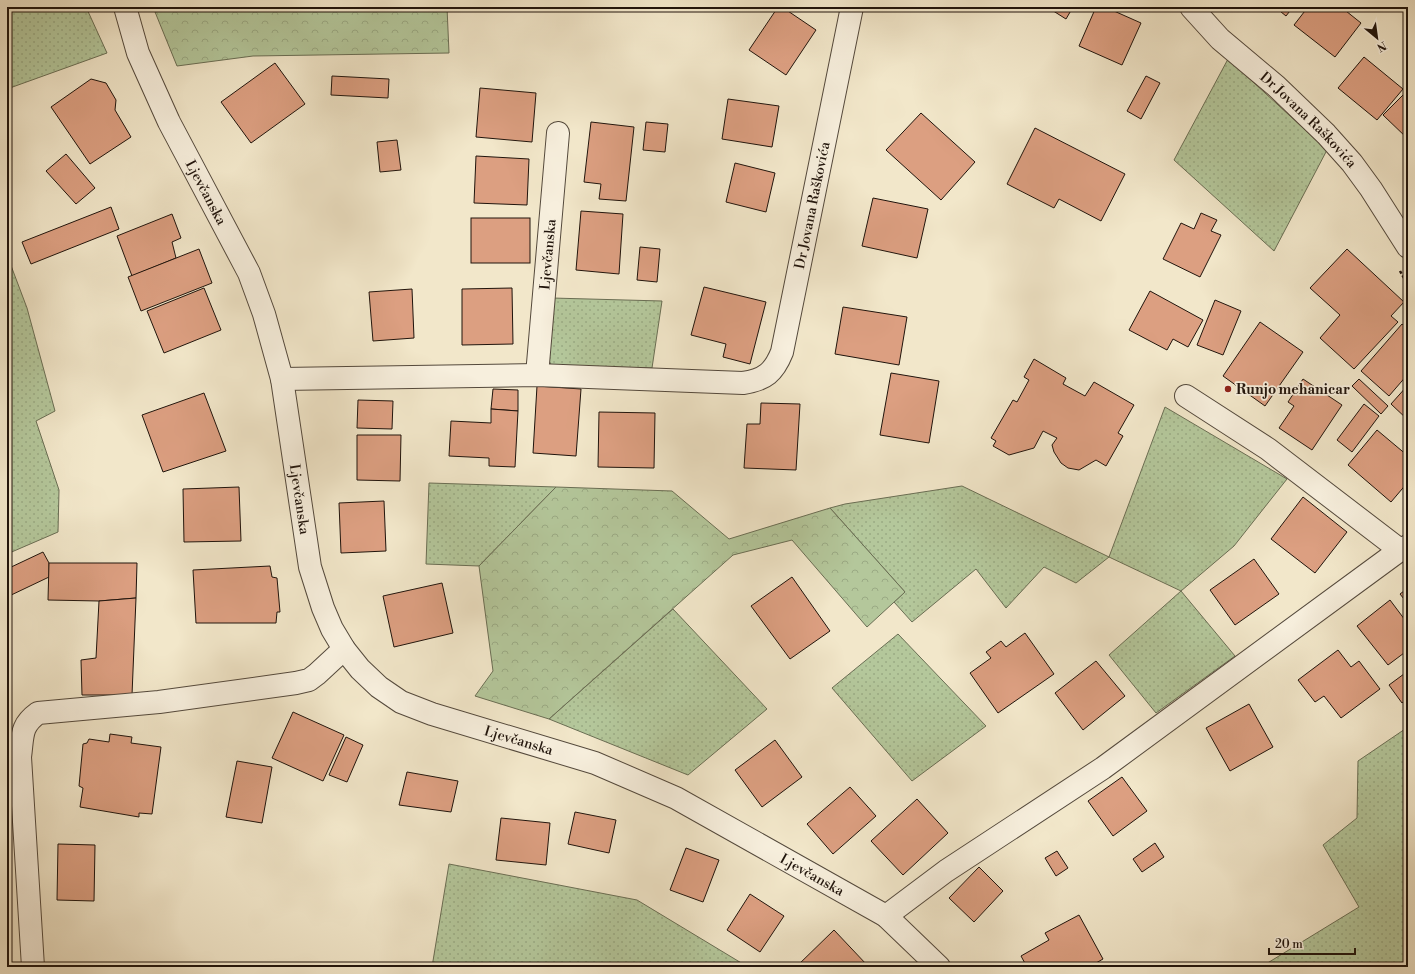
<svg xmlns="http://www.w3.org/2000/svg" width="1415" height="974" viewBox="0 0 1415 974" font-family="'Libre Bodoni',serif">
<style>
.grass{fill:url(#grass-dots);stroke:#6a6e54}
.forest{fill:url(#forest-crowns);stroke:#6a6e54}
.building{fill:#dc9f81;stroke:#20140c}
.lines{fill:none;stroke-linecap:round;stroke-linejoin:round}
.minor-casing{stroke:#54493c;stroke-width:24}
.tertiary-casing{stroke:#54493c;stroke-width:24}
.path{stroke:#20140c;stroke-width:2.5;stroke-dasharray:3 2;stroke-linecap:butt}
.minor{stroke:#f7efdd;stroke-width:22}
.tertiary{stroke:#f7efdd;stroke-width:22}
.poi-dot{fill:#8f2418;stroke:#f7efdd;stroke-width:1.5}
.labels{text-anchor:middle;stroke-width:3.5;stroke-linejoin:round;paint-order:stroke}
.street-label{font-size:14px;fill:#20140c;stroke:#f7efdd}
.poi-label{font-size:14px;font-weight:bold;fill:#20140c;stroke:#f7efdd;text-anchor:start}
</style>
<defs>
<pattern id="grass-dots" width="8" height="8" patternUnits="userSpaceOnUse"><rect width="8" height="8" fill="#b4c79b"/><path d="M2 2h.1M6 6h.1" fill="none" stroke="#9aaa84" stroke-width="1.8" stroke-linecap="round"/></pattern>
<pattern id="forest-crowns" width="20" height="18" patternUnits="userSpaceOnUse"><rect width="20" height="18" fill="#b4c79b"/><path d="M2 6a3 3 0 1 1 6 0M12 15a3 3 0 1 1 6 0" fill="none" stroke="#9aaa84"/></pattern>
</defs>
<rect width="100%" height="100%" fill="#f2e7ca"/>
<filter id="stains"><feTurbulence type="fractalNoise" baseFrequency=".005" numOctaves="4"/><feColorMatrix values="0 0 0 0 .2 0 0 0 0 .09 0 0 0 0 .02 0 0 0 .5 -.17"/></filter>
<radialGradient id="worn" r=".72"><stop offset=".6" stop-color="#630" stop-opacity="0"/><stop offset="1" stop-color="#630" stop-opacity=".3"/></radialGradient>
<g class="grass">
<path d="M7,7H86L107,53L7,89Z"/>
<path d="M1228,59L1327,150L1274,251L1174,160Z"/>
<path d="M7,255L27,308L55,411L36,421L59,490L58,532L7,554Z"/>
<path d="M552,298L662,301L652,368L552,366L548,359Z"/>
<path d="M1165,407L1287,479L1234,546L1181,591L1235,656L1156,713L1109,655L1181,591L1109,557L1076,583L1044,567L1006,608L976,569L912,622L894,602L905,592L830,508L845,504L962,486L1109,557Z"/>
<path d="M429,483L556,487L479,566L426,564Z"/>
<path d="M673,609L767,709L688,775L549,719Z"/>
<path d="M898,634L986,726L912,781L832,688Z"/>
<path d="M1408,727V967H1261L1359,907L1323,845L1357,818L1358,761Z"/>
<path d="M449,864L637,900L748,967H432Z"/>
</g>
<g class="forest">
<path d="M153,7H447L449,53L253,56L177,66Z"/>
<path d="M556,487L672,491L729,539L830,508L905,592L867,627L792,540L733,555L549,719L475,696L493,671L479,566Z"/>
</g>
<g class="building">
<path d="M778,7H782L816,30L786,75L749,50Z"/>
<path d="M1047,7H1073L1066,19Z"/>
<path d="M1096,7H1105L1141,23L1122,65L1079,46Z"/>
<path d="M1275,7H1293L1286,16Z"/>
<path d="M1308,7H1341L1361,23L1335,57L1294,25Z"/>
<path d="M1364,57L1403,89L1377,120L1338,88Z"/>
<path d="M275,63L305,104L251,143L221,102Z"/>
<path d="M332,76L389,79L388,98L331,95Z"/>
<path d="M1146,76L1160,83L1141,119L1127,111Z"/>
<path d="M91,79L106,83L116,100L115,110L131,137L90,164L51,107Z"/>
<path d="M480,88L536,93L532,142L476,137Z"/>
<path d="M1408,90V139L1383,115Z"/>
<path d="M728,99L779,106L772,147L722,139Z"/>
<path d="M921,113L975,162L941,200L886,150Z"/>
<path d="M591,122L634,127L626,201L599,199L601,184L584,182Z"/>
<path d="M646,122L668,124L665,152L643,150Z"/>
<path d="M1035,128L1125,174L1101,221L1059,199L1054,208L1007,184Z"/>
<path d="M397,140L401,170L380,172L377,142Z"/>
<path d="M66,154L95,188L76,204L46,171Z"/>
<path d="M476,156L529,159L527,205L474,203Z"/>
<path d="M735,163L775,173L766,212L726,202Z"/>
<path d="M873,198L928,209L917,258L862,246Z"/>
<path d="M111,207L119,229L31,264L22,242Z"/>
<path d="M581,211L623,214L619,274L576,270Z"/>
<path d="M1201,213L1217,220L1211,231L1221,235L1200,277L1163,259L1181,223L1194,229Z"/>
<path d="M172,214L181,238L172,242L176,258L132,276L117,236Z"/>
<rect x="471" y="218" width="59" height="45"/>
<path d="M640,247L660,249L657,282L637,280Z"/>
<path d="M199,249L212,283L141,311L128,277Z"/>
<path d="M1347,249L1404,302L1391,316L1398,322L1354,369L1320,338L1340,315L1310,288Z"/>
<path d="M704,287L766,302L750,364L723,357L726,344L691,335Z"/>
<path d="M204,288L221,330L164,353L147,311Z"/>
<path d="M512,288L513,344L462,345V289Z"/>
<path d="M412,289L414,338L373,341L369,292Z"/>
<path d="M1150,291L1203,320L1188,347L1173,339L1167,350L1129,330Z"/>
<path d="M1215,300L1241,311L1223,355L1197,345Z"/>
<path d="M843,307L907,317L899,365L835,354Z"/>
<path d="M1260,322L1303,352L1265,406L1223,376Z"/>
<path d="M1402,324L1408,329V374L1389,396L1361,371Z"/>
<path d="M1034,359L1066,378L1063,384L1085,396L1094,382L1134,405L1118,433L1123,436L1106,466L1096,460L1079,470L1068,468L1061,463L1054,452L1052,445L1057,438L1043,431L1034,448L1009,455L993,446L996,441L991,438L1013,400L1017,402L1029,380L1024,377Z"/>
<path d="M891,373L939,381L929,443L880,435Z"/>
<path d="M1303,379L1342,405L1312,450L1279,428L1294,406L1288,402Z"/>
<path d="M1359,379L1388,406L1381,414L1352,386Z"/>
<path d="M1408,385V420L1391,404Z"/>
<path d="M537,386L581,389L576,456L533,453Z"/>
<path d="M493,389L518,390V411L491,409Z"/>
<path d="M204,393L226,451L163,472L142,415Z"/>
<path d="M358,400L393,401L392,429L357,428Z"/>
<path d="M761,403L800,404L796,470L744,468L747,424H760Z"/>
<path d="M1364,404L1379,416L1352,452L1337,440Z"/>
<path d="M491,409L518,411L515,467L489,466V458L449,456L451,421L491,423Z"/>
<path d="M599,412L655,413L654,468L598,467Z"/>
<path d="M1377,430L1408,456V482L1391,502L1348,465Z"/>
<path d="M357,435H401L400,481L357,480Z"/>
<path d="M239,487L241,541L184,542L183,489Z"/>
<path d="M1303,497L1347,532L1315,573L1271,539Z"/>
<path d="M384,501L386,551L341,553L339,503Z"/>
<path d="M43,552L49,563V577L7,597V569Z"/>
<path d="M1254,559L1279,594L1235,625L1210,590Z"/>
<path d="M49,563H137L136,598L99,601L48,600Z"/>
<path d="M270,566L272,577L277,578L280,612H277L276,623H196L193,570Z"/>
<path d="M792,577L830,631L790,659L751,606Z"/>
<path d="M442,583L453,633L394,647L383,596Z"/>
<path d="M1408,588V604L1400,594Z"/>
<path d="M136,598L132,695H82L81,660L96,658L99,601Z"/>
<path d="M1390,600L1408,624V650L1388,665L1357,626Z"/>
<path d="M1025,633L1054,674L998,713L970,673L991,658L986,652L1001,641L1006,647Z"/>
<path d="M1338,650L1351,667L1359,661L1380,689L1341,718L1324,696L1315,702L1298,680Z"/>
<path d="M1096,661L1125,696L1083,730L1055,693Z"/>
<path d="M1408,671V698L1402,703L1389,685Z"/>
<path d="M1249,704L1273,747L1230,771L1206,728Z"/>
<path d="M293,712L344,735L323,781L272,758Z"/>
<path d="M110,734L132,737L131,743L161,747L152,814L139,813V817L80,807L83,788L79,786L83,744L87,743L89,739L109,742Z"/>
<path d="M346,737L363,745L347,782L329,775Z"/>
<path d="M775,740L802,777L762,807L735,770Z"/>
<path d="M237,761L272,767L262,823L226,817Z"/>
<path d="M407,772L458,781L451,812L399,805Z"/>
<path d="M1122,777L1147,811L1113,836L1088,801Z"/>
<path d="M850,787L876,816L833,854L807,824Z"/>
<path d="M917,799L948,833L903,875L871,841Z"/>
<path d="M575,812L616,820L609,853L568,844Z"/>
<path d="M501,818L550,823L546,865L496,860Z"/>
<path d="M1155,843L1164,857L1142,872L1133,859Z"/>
<path d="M58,844L95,845L94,901L57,900Z"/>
<path d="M686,848L719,860L703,902L670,890Z"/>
<path d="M1057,851L1068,868L1056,876L1045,858Z"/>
<path d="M979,867L1003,891L974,922L949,898Z"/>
<path d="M750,894L784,916L760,952L727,930Z"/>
<path d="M1079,915L1103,959L1089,967H1027L1021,956L1049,940L1045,933Z"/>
<path d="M834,930L867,965L865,967H796Z"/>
</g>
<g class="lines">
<g class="minor-casing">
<g id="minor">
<path id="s1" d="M1191,7L1220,39L1276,86L1326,134L1352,163L1371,189L1408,247"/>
<path id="s2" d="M537,375L558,133"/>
<path id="s3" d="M282,379L537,375L743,383C765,380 774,372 782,352L852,7"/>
<path d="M1186,396L1268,449L1400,550"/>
<path d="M886,916L946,871L1103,768L1400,550L1408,546"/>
<path d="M33,967L20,757C23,736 20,726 38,713L159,702L296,683L309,680L317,674L344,649"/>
</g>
</g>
<g class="tertiary-casing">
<g id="tertiary">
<path id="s4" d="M125,7L138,53L169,122L249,273L264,314L282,379L310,567L323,608L332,629L344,649L360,669L379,687L401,702L432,714L595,763L676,798L886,916L939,967"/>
</g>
</g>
<path class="path" d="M1400,271L1408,285"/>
<use href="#minor" class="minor"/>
<use href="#tertiary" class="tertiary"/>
</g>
<circle class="poi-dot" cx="1228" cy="389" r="4"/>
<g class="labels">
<g class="street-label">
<text dy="5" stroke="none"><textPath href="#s1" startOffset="163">Dr Jovana Raškovića</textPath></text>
<text dy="5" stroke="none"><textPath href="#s4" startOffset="203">Ljevčanska</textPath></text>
<text dy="5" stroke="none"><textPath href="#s3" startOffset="664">Dr Jovana Raškovića</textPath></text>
<text dy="5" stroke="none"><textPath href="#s2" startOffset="121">Ljevčanska</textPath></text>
<text dy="5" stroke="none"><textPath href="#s4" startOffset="527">Ljevčanska</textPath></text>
<text dy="5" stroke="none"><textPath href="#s4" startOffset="887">Ljevčanska</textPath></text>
<text dy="5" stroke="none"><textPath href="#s4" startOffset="1211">Ljevčanska</textPath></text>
</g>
<g class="poi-label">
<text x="1236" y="394">Runjo mehanicar</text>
</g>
</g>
<rect width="1415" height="974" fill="none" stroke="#f2e7ca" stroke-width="24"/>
<rect x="8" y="8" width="1399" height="958" fill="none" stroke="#20140c" stroke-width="2"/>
<rect x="12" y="12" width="1391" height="950" fill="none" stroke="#20140c"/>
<g transform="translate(1377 38) rotate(151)" stroke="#f7efdd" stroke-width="3" paint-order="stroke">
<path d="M0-3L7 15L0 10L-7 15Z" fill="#20140c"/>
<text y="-6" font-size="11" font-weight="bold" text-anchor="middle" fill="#20140c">N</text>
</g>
<path d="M1269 948v6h86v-6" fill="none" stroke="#20140c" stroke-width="2"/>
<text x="1275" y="948" font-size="12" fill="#20140c" stroke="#f7efdd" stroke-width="3" paint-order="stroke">20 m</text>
<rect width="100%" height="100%" filter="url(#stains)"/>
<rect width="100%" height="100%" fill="url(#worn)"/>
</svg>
